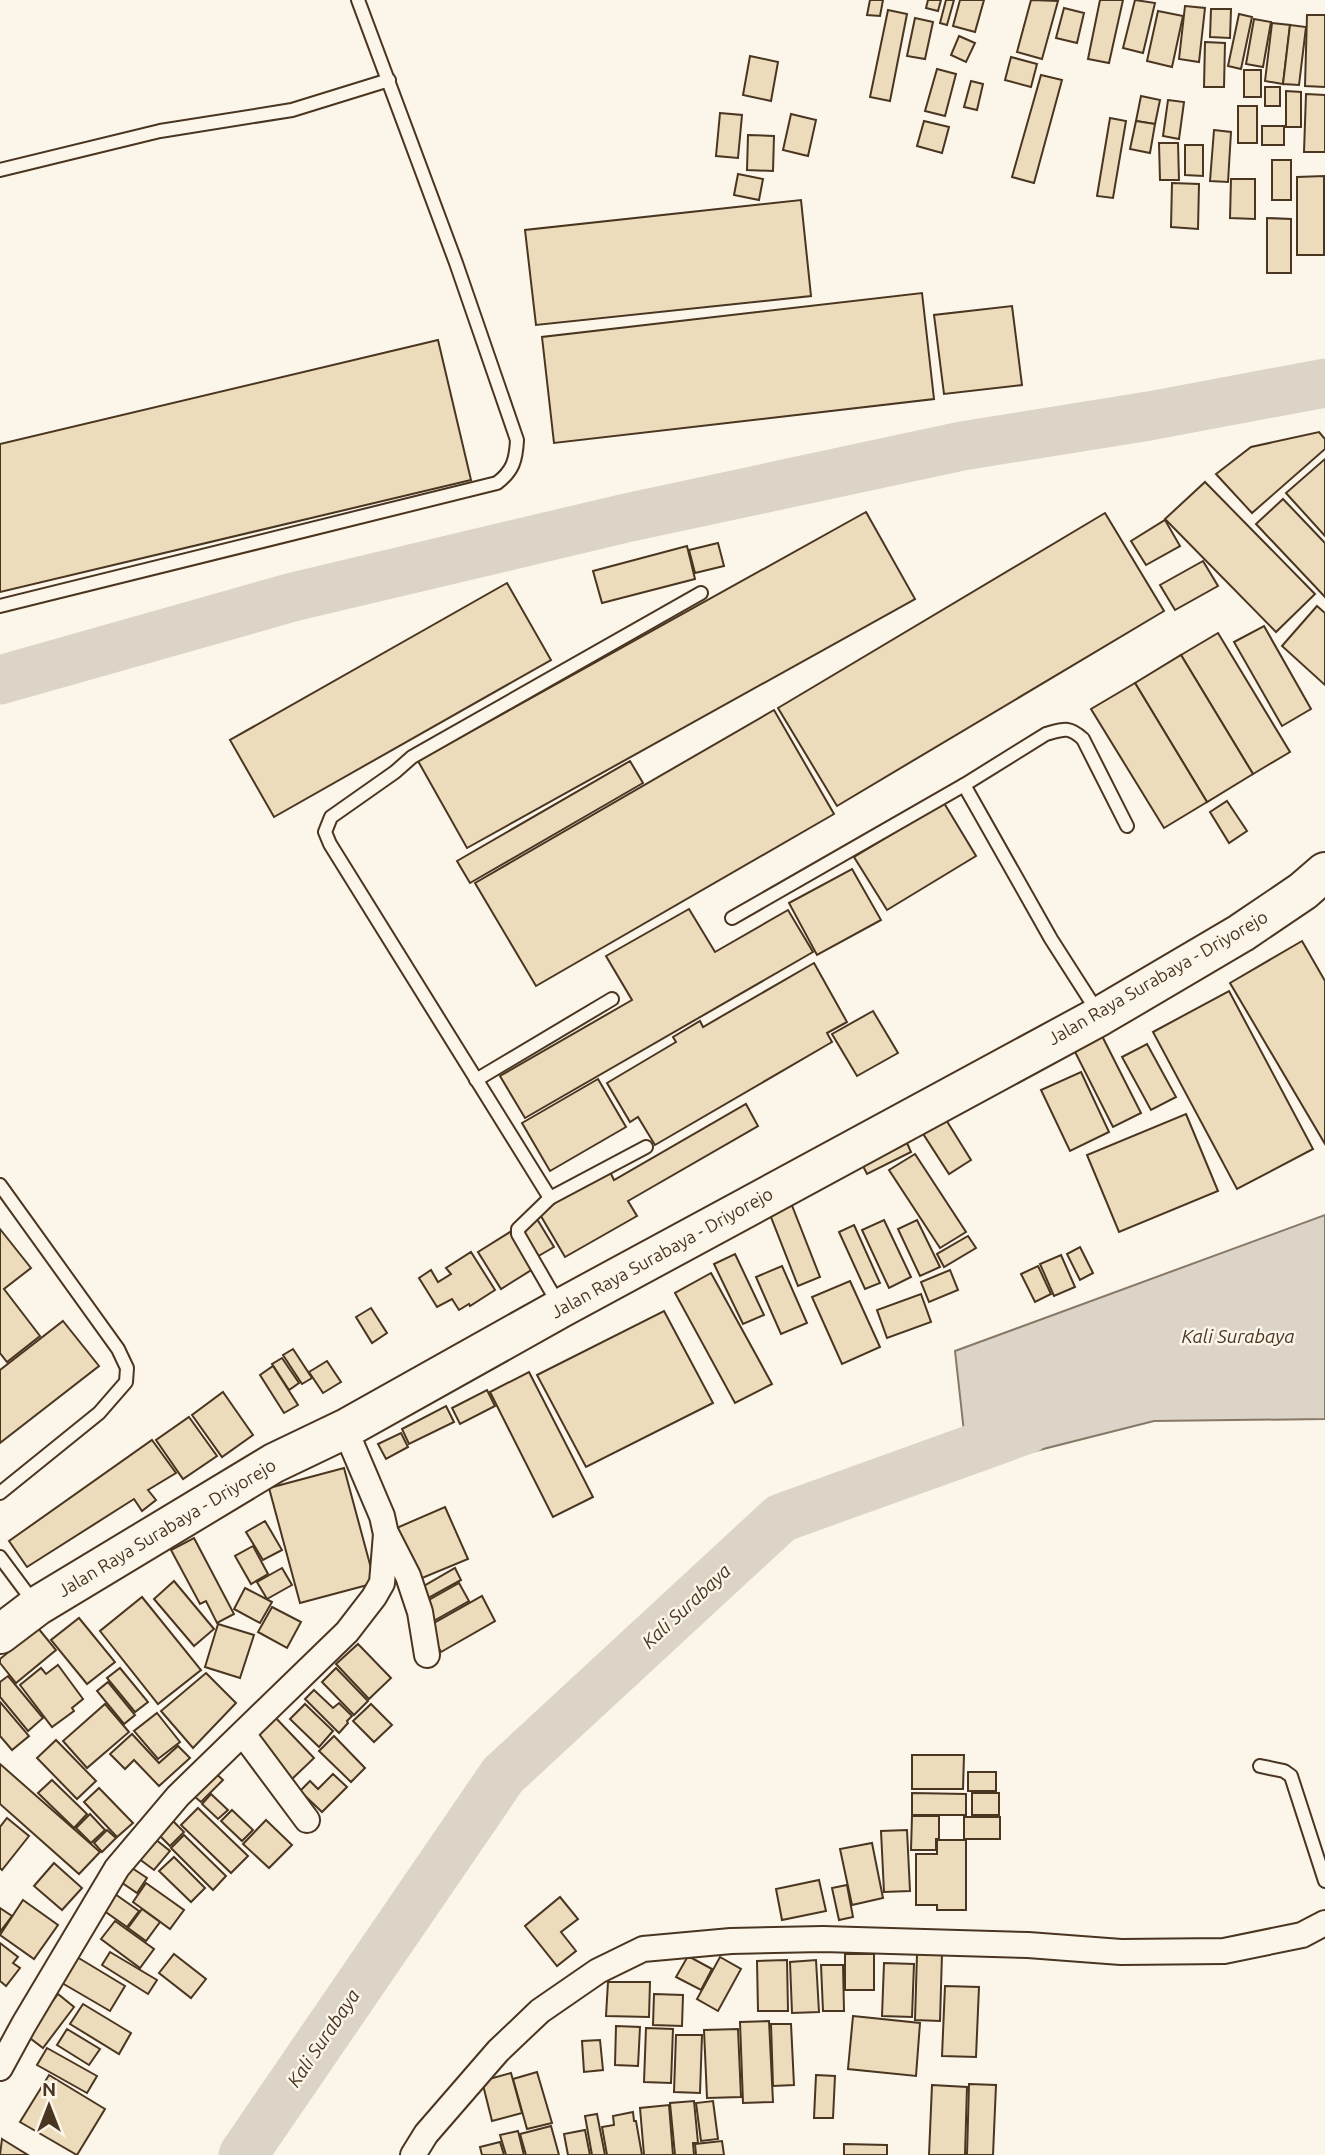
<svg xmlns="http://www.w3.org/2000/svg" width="1325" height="2155" viewBox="0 0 1325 2155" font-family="Ubuntu,sans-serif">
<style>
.water{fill:#dcd4c6;stroke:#887966;stroke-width:2}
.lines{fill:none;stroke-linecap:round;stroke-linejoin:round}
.river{stroke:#dcd4c6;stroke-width:49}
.building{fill:#ecdcbc;stroke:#4a3520;stroke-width:2}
.service-casing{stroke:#4a3520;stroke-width:16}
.minor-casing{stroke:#4a3520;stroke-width:28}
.primary-casing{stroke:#4a3520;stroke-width:42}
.service{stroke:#fbf6e9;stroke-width:12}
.minor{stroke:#fbf6e9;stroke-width:24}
.primary{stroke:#fbf6e9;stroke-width:38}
.labels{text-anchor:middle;stroke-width:5;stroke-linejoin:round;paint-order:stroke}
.street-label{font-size:18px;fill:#4a3520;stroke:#fbf6e9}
.water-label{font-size:19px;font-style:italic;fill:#4a3520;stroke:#fbf6e9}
</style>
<rect width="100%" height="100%" fill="#fbf6e9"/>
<path class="water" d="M1325,1215V1419L1154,1421L968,1468L955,1351Z"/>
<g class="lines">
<g class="river">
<path d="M0,680L293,597L626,518L962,446L1149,416L1325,383"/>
<path d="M243,2155L503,1775L781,1518L1028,1429"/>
</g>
</g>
<g class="building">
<path d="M870,0H883L880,16L867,15Z"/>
<path d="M928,0H941L938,11L926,8Z"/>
<path d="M946,0H954L947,25L940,23Z"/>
<path d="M960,0H984L975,32L953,26Z"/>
<path d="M1031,0L1058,1L1042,59L1017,52Z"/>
<path d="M1100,0H1123L1109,63L1088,59Z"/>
<path d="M1135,0L1155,3L1143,53L1123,48Z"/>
<path d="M1185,6L1205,8L1199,62L1179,59Z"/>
<path d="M1064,8L1084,13L1077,43L1056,38Z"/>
<path d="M1211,9H1231L1230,38L1210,37Z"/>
<path d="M888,10L907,14L890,101L870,97Z"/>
<path d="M1158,11L1183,16L1172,67L1147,61Z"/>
<path d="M1239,14L1252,17L1241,69L1228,66Z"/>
<path d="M1307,15H1325V87L1305,86Z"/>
<path d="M915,18L933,22L925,59L907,56Z"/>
<path d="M1254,19L1271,22L1263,67L1246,64Z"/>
<path d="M1272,23L1290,25L1283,84L1265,81Z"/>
<path d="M1290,25L1306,27L1299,85L1283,84Z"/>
<path d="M959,36L975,43L966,62L951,55Z"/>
<path d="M1205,42L1225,43L1224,87H1204Z"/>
<path d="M750,56L778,62L771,101L743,95Z"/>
<path d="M1011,57L1037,64L1031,87L1005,80Z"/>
<path d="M937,69L956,74L945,116L925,111Z"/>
<rect x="1244" y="70" width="17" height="27"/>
<path d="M1041,75L1062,80L1034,183L1012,177Z"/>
<path d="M971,81L983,84L977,110L964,107Z"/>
<rect x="1265" y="87" width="15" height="19"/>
<path d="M1286,91L1301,92V127H1286Z"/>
<path d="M1306,94L1325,95V152H1304Z"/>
<path d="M1141,96L1160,100L1155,124L1136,121Z"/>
<path d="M1168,100L1184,102L1179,139L1163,136Z"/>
<rect x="1238" y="106" width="19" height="37"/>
<path d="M720,113L742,115L738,158L716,156Z"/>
<path d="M791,114L816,120L808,156L783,150Z"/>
<path d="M1110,118L1126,121L1113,198L1097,196Z"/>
<path d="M924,121L949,127L942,153L917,146Z"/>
<path d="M1136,121L1155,124L1150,153L1130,149Z"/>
<rect x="1262" y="126" width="22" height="19"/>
<path d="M1214,130L1231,132L1228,182L1210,181Z"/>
<path d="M748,135L774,136L773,171L747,170Z"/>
<path d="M1159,143H1178L1179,180H1160Z"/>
<path d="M1185,145H1203V176L1185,175Z"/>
<rect x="1272" y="160" width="19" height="40"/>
<path d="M738,174L763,179L759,200L734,195Z"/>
<path d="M1324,176V255H1297V177Z"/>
<path d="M1231,179H1255V219L1230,218Z"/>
<path d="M1172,183L1199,184L1198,229L1171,227Z"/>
<path d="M801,200L811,296L536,325L525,230Z"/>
<path d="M1267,218L1291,219V273H1267Z"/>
<path d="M922,293L934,399L554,443L542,337Z"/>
<path d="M1012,306L1022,385L944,394L934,315Z"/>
<path d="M438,340L471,480L0,592V444Z"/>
<path d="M1319,432L1325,439V449L1252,513L1216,474L1251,447Z"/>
<path d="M1325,459V536L1286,493Z"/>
<path d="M1205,482L1315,594L1276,632L1165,519Z"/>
<path d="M1283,499L1325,543V597L1256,524Z"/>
<path d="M866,512L915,599L467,848L418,761Z"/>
<path d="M1105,513L1164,611L837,806L778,708Z"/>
<path d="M1165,520L1180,546L1146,565L1131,541Z"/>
<path d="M718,543L724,566L695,573L689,550Z"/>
<path d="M687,546L695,579L602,603L593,571Z"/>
<path d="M1203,561L1218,586L1175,610L1160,585Z"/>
<path d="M507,583L551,660L274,817L230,740Z"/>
<path d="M1317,606L1325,613V685L1282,646Z"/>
<path d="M1264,626L1311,709L1282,726L1234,642Z"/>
<path d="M1218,633L1290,752L1253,774L1181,655Z"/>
<path d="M1181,655L1253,774L1207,802L1135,683Z"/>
<path d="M1135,683L1207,802L1164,828L1091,709Z"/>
<path d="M774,710L834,814L536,986L475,883Z"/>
<path d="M630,761L643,783L470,883L457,861Z"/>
<path d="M1227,801L1247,831L1229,843L1210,812Z"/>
<path d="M944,803L976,856L887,910L854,857Z"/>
<path d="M852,869L881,920L817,955L789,903Z"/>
<path d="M689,909L715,952L788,910L813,952L525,1118L500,1076L632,1000L606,956Z"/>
<path d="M1302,941L1325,981V1144L1230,983Z"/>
<path d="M814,963L847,1022L827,1033L832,1042L655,1145L638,1117L630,1122L607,1083L676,1042L673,1037L700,1021L703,1027Z"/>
<path d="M1229,991L1313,1149L1237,1189L1153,1032Z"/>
<path d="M873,1011L898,1053L857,1076L832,1034Z"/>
<path d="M1098,1028L1141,1113L1113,1127L1070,1042Z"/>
<path d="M1147,1044L1176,1097L1151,1110L1122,1057Z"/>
<path d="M1081,1072L1109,1132L1070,1151L1041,1090Z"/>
<path d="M598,1079L626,1127L550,1171L522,1123Z"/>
<path d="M746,1104L758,1126L628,1201L637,1216L565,1257L538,1211L609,1170L614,1180Z"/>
<path d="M1186,1114L1218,1191L1119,1232L1087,1155Z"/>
<path d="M943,1115L971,1160L949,1174L920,1129Z"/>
<path d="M907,1143L911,1152L867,1174L863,1166Z"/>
<path d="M915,1154L966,1232L940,1248L889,1170Z"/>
<path d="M791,1203L820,1277L798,1286L769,1212Z"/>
<path d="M537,1219L554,1247L535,1258L518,1231Z"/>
<path d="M884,1220L911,1277L889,1288L862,1230Z"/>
<path d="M917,1220L940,1267L920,1276L898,1229Z"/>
<path d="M854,1225L880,1283L865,1289L839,1232Z"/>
<path d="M0,1229L31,1268L4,1289L40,1336L7,1362L0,1353Z"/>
<path d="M510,1232L533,1269L501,1289L478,1252Z"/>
<path d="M968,1236L976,1248L944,1267L937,1254Z"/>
<path d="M1080,1247L1093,1273L1080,1280L1067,1254Z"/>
<path d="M471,1252L495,1290L470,1306L469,1304L459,1310L452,1299L437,1307L419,1278L431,1270L438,1282L451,1274L446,1268Z"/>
<path d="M735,1254L764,1315L743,1324L714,1264Z"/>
<path d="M1061,1255L1075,1287L1054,1296L1040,1264Z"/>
<path d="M782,1266L807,1323L781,1334L756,1277Z"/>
<path d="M1038,1266L1051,1294L1035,1302L1021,1274Z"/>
<path d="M950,1270L958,1290L929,1302L921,1282Z"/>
<path d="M711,1273L772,1384L735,1403L675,1293Z"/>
<path d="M850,1281L880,1347L842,1364L812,1297Z"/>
<path d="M921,1294L931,1322L887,1338L877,1310Z"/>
<path d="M371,1308L387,1333L372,1343L356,1317Z"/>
<path d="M664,1311L713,1403L586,1467L537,1375Z"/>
<path d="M63,1321L99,1366L0,1443V1370Z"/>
<path d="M293,1349L312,1378L302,1384L283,1355Z"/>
<path d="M282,1358L299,1383L289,1390L272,1364Z"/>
<path d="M327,1361L341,1382L323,1393L309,1372Z"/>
<path d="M273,1366L298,1405L284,1413L260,1375Z"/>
<path d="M529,1372L593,1497L553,1517L490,1392Z"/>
<path d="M487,1390L495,1406L460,1424L452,1408Z"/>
<path d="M223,1392L253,1435L222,1457L192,1415Z"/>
<path d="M446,1406L454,1422L409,1444L402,1429Z"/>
<path d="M189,1417L217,1456L183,1479L156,1440Z"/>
<path d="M401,1433L408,1447L386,1459L378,1444Z"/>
<path d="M152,1440L176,1473L148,1490L156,1500L142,1511L134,1499L27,1567L9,1541Z"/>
<path d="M344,1468L375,1583L300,1603L269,1488Z"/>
<path d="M445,1507L468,1559L415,1581L392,1530Z"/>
<path d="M265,1521L282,1550L263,1560L246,1532Z"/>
<path d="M194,1538L234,1614L217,1623L206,1601L200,1604L171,1550Z"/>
<path d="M253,1546L268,1574L251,1584L235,1556Z"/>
<path d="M282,1568L292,1585L267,1599L257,1582Z"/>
<path d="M455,1568L461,1580L423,1601L417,1590Z"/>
<path d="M174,1581L214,1629L194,1646L154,1599Z"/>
<path d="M459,1583L469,1601L430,1623L420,1605Z"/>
<path d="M245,1588L272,1602L260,1623L234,1609Z"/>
<path d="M482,1596L495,1621L441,1652L427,1627Z"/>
<path d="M142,1597L201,1670L158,1704L100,1631Z"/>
<path d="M272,1607L301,1622L287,1648L258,1632Z"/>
<path d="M79,1618L115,1662L87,1684L51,1640Z"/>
<path d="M218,1624L254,1635L240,1678L205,1667Z"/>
<path d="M38,1628L56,1650L16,1683L0,1663V1659Z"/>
<path d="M358,1644L391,1678L369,1699L336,1664Z"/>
<path d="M58,1665L83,1699L72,1708L74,1711L52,1727L20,1685L41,1668L46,1674Z"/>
<path d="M120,1668L148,1702L135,1712L107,1678Z"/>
<path d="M336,1668L368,1701L354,1715L322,1682Z"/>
<path d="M206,1673L236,1703L193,1748L161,1711Z"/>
<path d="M8,1676L43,1718L28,1731L0,1697V1682Z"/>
<path d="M108,1682L135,1715L124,1724L97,1691Z"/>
<path d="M314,1690L333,1708L339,1703L352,1716L347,1721L348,1723L339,1733L305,1699Z"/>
<path d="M0,1702L29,1736L12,1750L0,1736Z"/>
<path d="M105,1704L129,1732L87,1768L63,1741Z"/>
<path d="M305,1704L333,1731L319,1747L290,1719Z"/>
<path d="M371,1704L392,1725L374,1742L353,1721Z"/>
<path d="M157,1713L180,1742L158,1759L134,1731Z"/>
<path d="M272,1714L314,1758L291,1780L249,1736Z"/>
<path d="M132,1734L159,1763L178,1746L190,1758L159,1786L134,1760L125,1769L110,1754Z"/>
<path d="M334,1736L365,1768L351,1782L319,1751Z"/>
<path d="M56,1740L96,1781L77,1799L37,1758Z"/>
<path d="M912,1755H964L963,1789H912Z"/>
<path d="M0,1764L100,1852L79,1874L0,1804Z"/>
<path d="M211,1769L223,1780L201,1802L189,1792Z"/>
<rect x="968" y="1772" width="28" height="19"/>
<path d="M333,1774L347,1787L322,1812L300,1791L310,1781L318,1789Z"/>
<path d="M52,1780L87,1814L74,1828L38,1793Z"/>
<path d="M99,1788L133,1823L117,1837L84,1802Z"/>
<path d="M912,1793L966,1794V1815H912Z"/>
<rect x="972" y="1793" width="27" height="22"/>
<path d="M211,1794L228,1810L218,1819L202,1804Z"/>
<path d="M198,1808L248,1856L231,1873L181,1825Z"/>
<path d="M232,1810L253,1830L242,1841L221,1821Z"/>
<path d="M90,1814L105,1830L91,1843L76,1828Z"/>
<path d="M168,1816L184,1832L170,1846L154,1830Z"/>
<path d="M912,1816H939V1839H936V1850H911Z"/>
<rect x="964" y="1817" width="36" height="22"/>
<path d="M7,1818L29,1836L2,1870L0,1868V1827Z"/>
<path d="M266,1820L292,1845L269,1868L243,1844Z"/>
<path d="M107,1830L116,1838L102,1852L94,1843Z"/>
<path d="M907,1830L910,1891L884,1892L881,1831Z"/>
<path d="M150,1835L170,1851L154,1870L134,1855Z"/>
<path d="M184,1835L226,1876L213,1890L171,1848Z"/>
<path d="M937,1840H966V1910H937V1905H916V1854H937Z"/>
<path d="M872,1843L883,1898L852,1905L840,1849Z"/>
<path d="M174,1857L205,1888L191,1902L159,1871Z"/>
<path d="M54,1863L82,1888L62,1910L34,1886Z"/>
<path d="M129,1866L147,1878L137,1893L118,1880Z"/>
<path d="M819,1880L826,1911L782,1920L776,1889Z"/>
<path d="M146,1883L184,1910L170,1929L133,1902Z"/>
<path d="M847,1885L853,1917L839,1920L832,1888Z"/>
<path d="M115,1894L139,1911L127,1927L103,1910Z"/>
<path d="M560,1897L578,1919L561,1932L576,1951L557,1966L525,1926Z"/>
<path d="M23,1900L58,1925L34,1959L0,1935Z"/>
<path d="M0,1908L12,1916L0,1932Z"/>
<path d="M142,1909L160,1922L146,1941L128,1928Z"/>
<path d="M115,1921L154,1949L140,1968L101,1939Z"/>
<path d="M0,1943L18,1957L13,1963L20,1968L6,1986L0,1981Z"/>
<path d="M110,1952L157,1980L148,1994L102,1965Z"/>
<path d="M174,1954L206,1979L191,1998L159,1973Z"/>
<rect x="845" y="1954" width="29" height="36"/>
<path d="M917,1954H942L940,2021L915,2020Z"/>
<path d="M688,1956L712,1969L701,1990L676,1977Z"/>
<path d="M77,1957L125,1986L110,2011L62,1983Z"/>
<path d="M720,1957L741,1969L718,2011L697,1999Z"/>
<path d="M787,1960L788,2011H758L757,1961Z"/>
<path d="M816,1960L819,2012L792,2013L790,1962Z"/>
<path d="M884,1963L914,1964L912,2017L882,2016Z"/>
<path d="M821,1965H843L844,2011H823Z"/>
<path d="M608,1982H650L649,2017L606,2016Z"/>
<path d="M945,1986L979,1987L976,2057L942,2056Z"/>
<path d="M58,1994L74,2007L43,2048L26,2035Z"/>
<path d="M654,1994L683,1995L682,2026L653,2025Z"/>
<path d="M83,2004L131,2033L119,2054L70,2024Z"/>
<path d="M853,2016L920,2023L916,2076L848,2069Z"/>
<path d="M769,2021L773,2102L743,2103L740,2022Z"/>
<path d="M771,2024H791L794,2085L773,2086Z"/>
<path d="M616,2026L640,2027L638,2066L615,2065Z"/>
<path d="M646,2028L673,2029L671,2083L644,2082Z"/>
<path d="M67,2029L100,2049L89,2065L57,2045Z"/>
<path d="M738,2029L741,2097L707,2098L704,2030Z"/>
<path d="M676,2035H702L700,2093L674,2092Z"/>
<path d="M600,2040L603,2070L584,2072L582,2041Z"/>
<path d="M47,2048L97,2076L87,2093L37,2065Z"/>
<path d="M537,2072L552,2123L527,2129L513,2079Z"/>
<path d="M511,2073L522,2113L492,2121L482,2081Z"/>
<path d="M49,2075L105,2109L77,2155L20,2122Z"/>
<path d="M816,2075L835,2076L833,2118H814Z"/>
<path d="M969,2084L996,2085L993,2155H967Z"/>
<path d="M932,2085L967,2087L965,2155H929Z"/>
<path d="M694,2101L698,2143H693L694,2155H675L670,2103Z"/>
<path d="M713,2101L718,2139L701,2141L696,2103Z"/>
<path d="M669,2105L673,2155H644L640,2108Z"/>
<path d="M633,2112L634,2121H636L642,2155H607L602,2127L614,2125L613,2116Z"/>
<path d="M597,2114L605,2155H592L585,2116Z"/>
<path d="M551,2126L559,2155H526L520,2134Z"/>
<path d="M585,2130L590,2155H568L564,2134Z"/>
<path d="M518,2131L524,2155H506L500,2135Z"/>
<path d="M2,2139L28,2155H0Z"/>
<path d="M722,2141L724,2155H696L695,2144Z"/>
<path d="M500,2142L504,2155H482L480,2147Z"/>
<path d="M844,2144L887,2145V2155H844Z"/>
</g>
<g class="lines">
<g class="service-casing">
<g id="service">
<path d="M0,170L160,131L292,110L389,80"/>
<path d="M0,606L497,483C513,471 516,460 517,440L456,263L358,0"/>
<path d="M964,785L1051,939L1099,1014"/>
<path d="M732,918L964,785L1046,734C1064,729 1069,726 1083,739L1127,826"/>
<path d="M476,1080L612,999"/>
<path d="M0,1185L118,1349L127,1368L126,1382L99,1413L0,1493"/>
<path d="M550,1198L330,844L325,832L331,817L395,772L412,757L701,593"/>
<path d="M559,1305L518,1234V1229L550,1198L646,1147"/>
<path d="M0,1557L35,1604"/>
<path d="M1260,1766L1284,1771L1291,1776L1325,1881"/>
</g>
</g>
<g class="minor-casing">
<g id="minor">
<path d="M387,1535L408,1576L420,1612L427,1655"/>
<path d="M243,1734L307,1820"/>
<path d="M0,2068L24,2024L117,1868L178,1796L347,1632L374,1597L382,1583L386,1534L382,1516L345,1429"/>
<path d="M413,2155L426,2134L498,2051L540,2011L598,1971L643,1949L731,1941L823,1939L1028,1945L1121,1952L1224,1951L1302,1935L1325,1923"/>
</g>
</g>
<g class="primary-casing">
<path id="primary" d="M0,1634L37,1606L274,1463L345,1429L561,1308L1100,1016L1241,933L1303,891L1325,872"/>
</g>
<use href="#service" class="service"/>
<use href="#minor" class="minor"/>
<use href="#primary" class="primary"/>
</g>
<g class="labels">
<g class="street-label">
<text transform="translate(1158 978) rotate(-30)" y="6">Jalan Raya Surabaya - Driyorejo</text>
<text transform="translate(662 1253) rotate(-29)" y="6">Jalan Raya Surabaya - Driyorejo</text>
<text transform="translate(167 1528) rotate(-31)" y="6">Jalan Raya Surabaya - Driyorejo</text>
</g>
<g class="water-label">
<text x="1238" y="1343">Kali Surabaya</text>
<text transform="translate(686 1606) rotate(-43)" y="7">Kali Surabaya</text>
<text transform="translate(323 2038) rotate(-56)" y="7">Kali Surabaya</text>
</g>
</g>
<g transform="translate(49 2106)" stroke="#fbf6e9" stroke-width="5" paint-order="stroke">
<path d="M0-5L12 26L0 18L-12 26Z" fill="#4a3520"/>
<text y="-10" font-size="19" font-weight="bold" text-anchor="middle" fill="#4a3520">N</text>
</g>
</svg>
